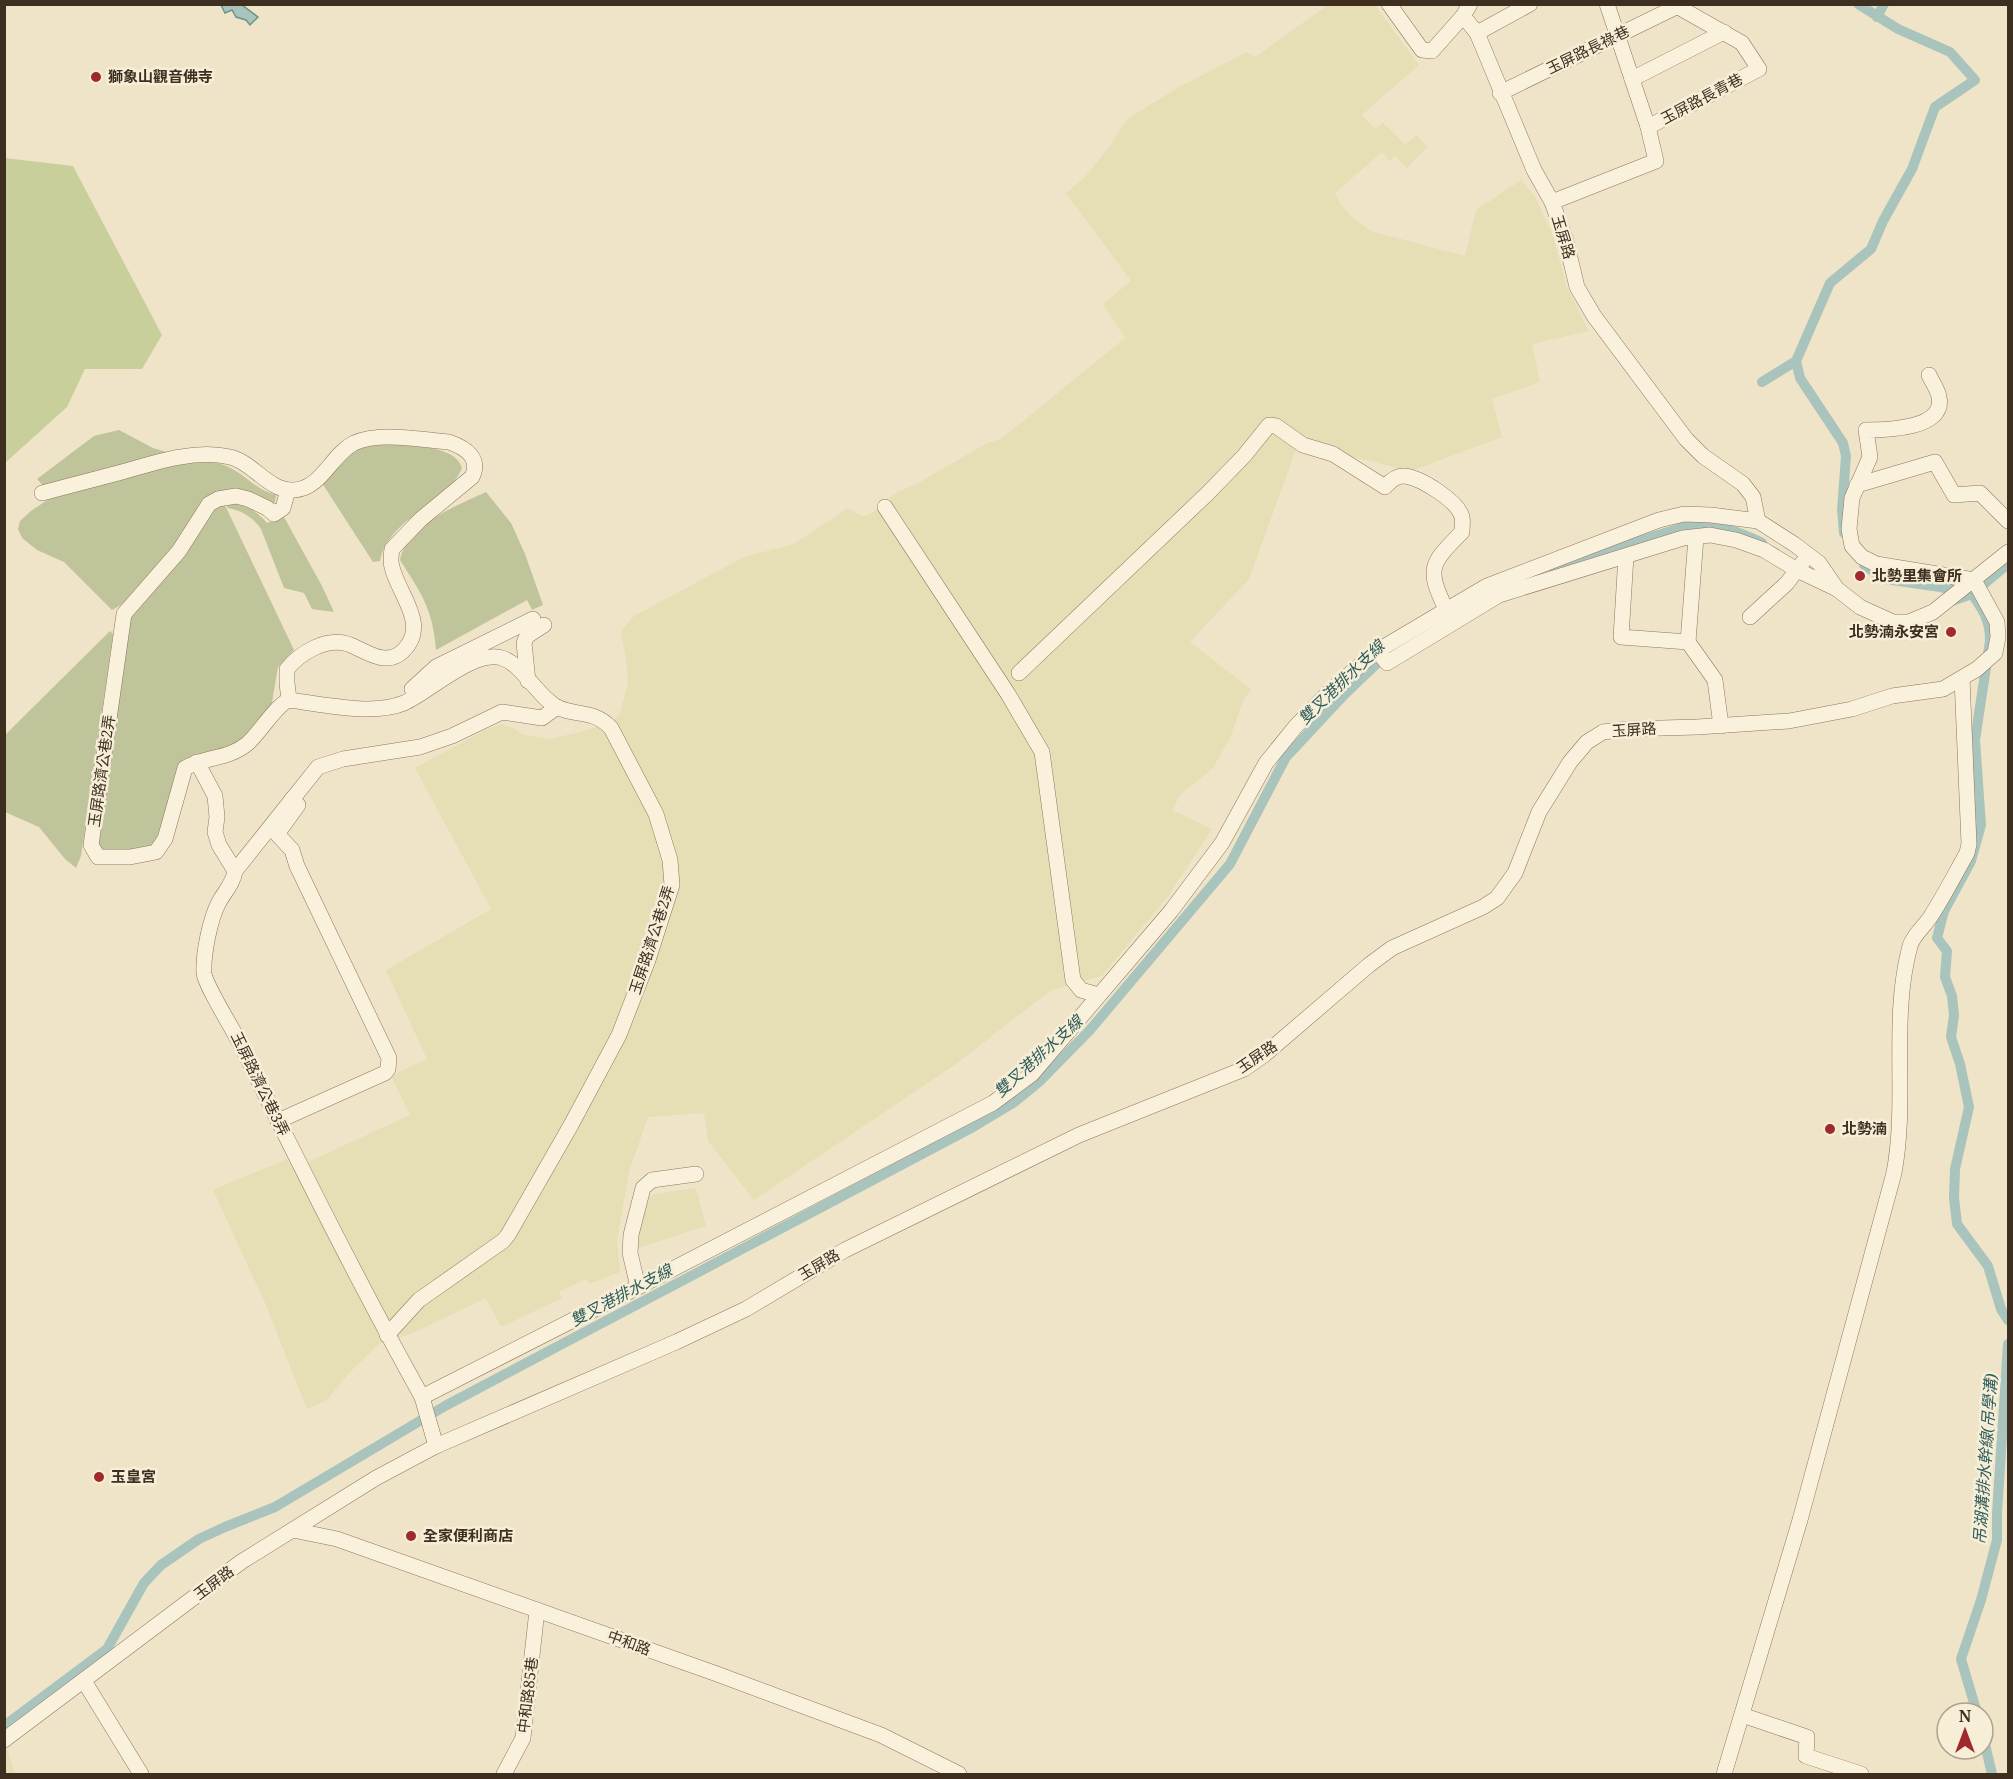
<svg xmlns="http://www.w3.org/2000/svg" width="2013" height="1779" viewBox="0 0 2013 1779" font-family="'Noto Serif','Noto Sans TC',serif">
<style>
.farmland{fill:#e6deb5}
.green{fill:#c9cf9b}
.cemetery{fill:#bfc49a}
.water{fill:#a9c4bc;stroke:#6f938a;stroke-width:1.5}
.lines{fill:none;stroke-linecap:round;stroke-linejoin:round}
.canal{stroke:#a9c4bc;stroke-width:10}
.minor-casing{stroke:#8d765c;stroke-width:16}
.minor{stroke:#faf1dc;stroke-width:15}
.poi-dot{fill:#9e2a2b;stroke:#f7eed8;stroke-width:2}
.labels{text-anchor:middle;stroke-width:5;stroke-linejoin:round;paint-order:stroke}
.street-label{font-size:15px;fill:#3d2e20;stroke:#f7eed8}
.poi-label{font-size:15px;font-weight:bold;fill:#3d2e20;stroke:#f7eed8;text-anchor:start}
.water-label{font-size:16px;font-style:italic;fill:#2f5d5a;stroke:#f7eed8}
</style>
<rect width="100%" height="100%" fill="#f0e4c8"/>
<g class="farmland">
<path d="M1328,5H1375L1419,65L1362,115L1375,129L1383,123L1405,144L1417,135L1427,147L1407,168L1394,155L1390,162L1382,152L1335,193L1341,205L1353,218L1371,231L1465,256L1476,210L1521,180L1535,197L1553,235L1567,288L1589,331L1532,344L1540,382L1492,399L1502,437L1411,471L1298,444L1249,579L1190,642L1251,689L1243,701L1230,738L1213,768L1181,794L1172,810L1212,829L1169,895L1102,976L1051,990L956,1064L754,1200L708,1141L704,1113L648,1117L629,1172L617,1240L620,1272L589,1284L586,1279L559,1292L562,1298L501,1327L486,1298L413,1333L379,1344L349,1373L327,1400L307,1409L265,1303L213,1190L287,1159L293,1169L410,1115L391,1076L427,1059L386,970L491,909L415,768L487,729L502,724L511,727L524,735L549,739L581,732L613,721L620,713L628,683L626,660L621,631L634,616L746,556L792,545L848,508L863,517L883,507L887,499L902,490L915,485L987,443L1001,439L1125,338L1103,304L1131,281L1066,193L1085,177L1108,148L1127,119L1179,87L1247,52L1255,57Z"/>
<path d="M696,1188L706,1226L638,1248L636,1223L649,1197L654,1194Z"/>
<path d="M7,1749L15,1774H5V1750Z"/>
</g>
<path class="green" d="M5,158L73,166L162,335L142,369H85L67,407L5,463Z"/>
<g class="cemetery">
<path d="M119,430L153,448L177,455L45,488L37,479L94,436Z"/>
<path d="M374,444C397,446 455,442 462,468C449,502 388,518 380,561L373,562L320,480L355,448Z"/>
<path d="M211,462C240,465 251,489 276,495L275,502L270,508L224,495L173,553L121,605L112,610L64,562L37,550L22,538L18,529L20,521L31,511L59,492L174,464Z"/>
<path d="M486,492L511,523L525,554L543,605L532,610L527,600L436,650C433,609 421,593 400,560C406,525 458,505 486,492Z"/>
<path d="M224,503L294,650L278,667L272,702L268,713L243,741L188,761L154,844L148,850L102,854L92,842L122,628L206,512Z"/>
<path d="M226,503C242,502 257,511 267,523L284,517L322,586L334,612L312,609L304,593L284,588L261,529C253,517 242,511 228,508Z"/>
<path d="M110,631L113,634L81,856L76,868L65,859L39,827L5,812V735Z"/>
</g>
<path class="water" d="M221,5H242L258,17L250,25L246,20L236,17L232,10L225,13Z"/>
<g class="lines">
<g class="canal">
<path d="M1877,17L1884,4"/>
<path d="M1796,361L1800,378L1843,443L1846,456L1842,510L1844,533"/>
<path d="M1762,382L1796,361L1830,283L1871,249L1883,221L1912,169L1935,107L1975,80L1950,52L1898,29L1858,4"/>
<path d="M1864,565L1885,579L1940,587L1972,594C1984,612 1990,620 1990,641L1975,740L1981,825L1971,861L1944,911L1937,938L1947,951L1945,977L1952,996L1954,1015L1951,1037L1960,1064L1969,1107L1955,1169L1954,1198L1957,1224L1988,1266L2001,1309L2008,1320"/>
<path d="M1553,568L1684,527C1714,524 1735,529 1762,543"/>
<path d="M1949,602L1972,594L2008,564"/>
<path d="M1977,1713L1961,1659L1981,1600L1997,1540V1513L2008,1344"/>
<path d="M4,1726L107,1649L144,1583L161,1565L199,1539L225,1527L275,1507L445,1406L973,1127L1013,1103L1040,1081L1090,1030L1230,864L1286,757L1343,696L1387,654L1401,645"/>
<path d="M1983,1736L1992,1774"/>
</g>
<g class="minor-casing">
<g id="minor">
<path d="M1389,4L1422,50L1432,51L1463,16L1470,4"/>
<path d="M1463,16L1477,33L1534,170L1552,202L1566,241L1577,287L1594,316L1686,439L1703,456L1743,484L1753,497L1758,521"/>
<path d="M1477,33L1530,4"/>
<path d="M1632,79L1724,32"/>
<path d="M1500,93L1676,7"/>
<path d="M1648,127L1759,69L1742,43L1673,4"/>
<path d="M1552,202L1656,161L1648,127L1607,4"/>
<path d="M1857,485L1935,462L1954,495L1980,493L2008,521"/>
<path d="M288,490L283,508L274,514L267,508L248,499L236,496L218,499L209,504L179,551L124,614L91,845L98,857H130L156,852L165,839L185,768C206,756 227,760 247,744C259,734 277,704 289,700C322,704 373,716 404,703C429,692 474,649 502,658C523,665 537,696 557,707C577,717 593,709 611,728L656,814L670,860L672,885L648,960L619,1035L571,1125L508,1235L503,1241L419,1300L387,1335"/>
<path d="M42,493C69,486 95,479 122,472C156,462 195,449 230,457C253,462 269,492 294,490C321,489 331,455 354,443C379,431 422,440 449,442C466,448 481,458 472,477L421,519L392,549C391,555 390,561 392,567C398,594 430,625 403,651C385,668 365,650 348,644C326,637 300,653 287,669V683L289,700"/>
<path d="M885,507L1008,694L1042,752L1073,980L1081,990L1098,995"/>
<path d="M1626,556L1621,637L1688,642L1715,680L1721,726"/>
<path d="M1750,617L1787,583L1803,562"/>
<path d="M1688,642L1696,537"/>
<path d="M1377,651L1387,663L1499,595L1683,538L1710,535L1736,540L1764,550L1797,570L1837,589"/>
<path d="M1019,673L1208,493L1244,456L1269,425L1276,426L1303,445L1333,454L1385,487C1390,481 1396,475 1405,476C1421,478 1458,501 1462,517C1463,521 1462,527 1462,532C1432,563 1425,567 1446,609"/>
<path d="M528,681L524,643L527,636L544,625"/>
<path d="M412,689L436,667L533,619"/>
<path d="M197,762L215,796L217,817L215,832L219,845L235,871C233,884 225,891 219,902C210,919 203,954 204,973C205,985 234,1031 241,1045C299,1164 358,1282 422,1397"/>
<path d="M235,871L318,767L343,759L420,747L452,736L502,712L542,718L557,707"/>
<path d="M278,1121L385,1073L388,1069L389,1058L297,866L292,850L277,834L298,805L292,799"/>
<path d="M638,1287L630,1253L631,1235L643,1188L652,1180L696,1174"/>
<path d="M436,1446L422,1397L638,1287L993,1103L1032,1074L1171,911L1222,843L1266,763L1296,726L1333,688L1377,651L1487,586L1659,520L1684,514L1711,515L1758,521L1794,544L1819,563L1837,589L1860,607L1893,622H1909L1933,612L2008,552"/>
<path d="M293,1530L337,1539L717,1674L881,1735L959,1774"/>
<path d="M84,1681L141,1774"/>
<path d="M1742,1715L1807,1737L1806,1756L1861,1774"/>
<path d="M4,1740L241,1562L376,1478L436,1446L676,1342L746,1309L845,1250L1079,1135L1244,1069L1264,1055L1369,965L1392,948L1483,907L1497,898L1515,873L1539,812L1570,762L1587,742L1603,732L1627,729L1697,727L1789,721L1852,709L1892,696L1943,689L1977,669L1995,653L1998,637L1997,622L1974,580L1876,564L1862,557L1852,546L1849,529L1852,498L1870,457L1866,430C1886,430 1946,429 1939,397C1938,390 1932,382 1929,375"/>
<path d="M504,1774L523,1738L537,1610"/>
<path d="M1724,1774L1800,1520L1894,1173C1908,1098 1890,1020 1910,946C1913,935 1925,926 1931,916C1944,896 1955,874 1967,853L1969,844L1962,678"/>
</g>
</g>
<use href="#minor" class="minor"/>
</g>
<g class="poi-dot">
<circle cx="96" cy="77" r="6"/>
<circle cx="1860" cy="576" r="6"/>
<circle cx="1951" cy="632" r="6"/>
<circle cx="1830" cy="1129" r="6"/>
<circle cx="99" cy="1477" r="6"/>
<circle cx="411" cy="1536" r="6"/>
</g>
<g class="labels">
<g class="street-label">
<text transform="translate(1588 50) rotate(-26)" y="5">玉屏路長祿巷</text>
<text transform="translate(1702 99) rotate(-28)" y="5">玉屏路長青巷</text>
<text transform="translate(1563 237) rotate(73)" y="5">玉屏路</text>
<text transform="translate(1634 730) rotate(-4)" y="5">玉屏路</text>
<text transform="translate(102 771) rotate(-82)" y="5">玉屏路濟公巷2弄</text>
<text transform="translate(652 940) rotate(-72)" y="5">玉屏路濟公巷2弄</text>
<text transform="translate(1257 1057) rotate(-34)" y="5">玉屏路</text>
<text transform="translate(260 1084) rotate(64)" y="5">玉屏路濟公巷3弄</text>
<text transform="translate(819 1265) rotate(-31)" y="5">玉屏路</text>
<text transform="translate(214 1583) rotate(-37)" y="5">玉屏路</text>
<text transform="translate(629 1643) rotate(20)" y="5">中和路</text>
<text transform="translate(528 1695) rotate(-83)" y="5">中和路85巷</text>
</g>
<g class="poi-label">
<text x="108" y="82">獅象山觀音佛寺</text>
<text x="1872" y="581">北勢里集會所</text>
<text x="1939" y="637" text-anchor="end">北勢湳永安宮</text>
<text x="1842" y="1134">北勢湳</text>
<text x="111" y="1482">玉皇宮</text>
<text x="423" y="1541">全家便利商店</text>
</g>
<g class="water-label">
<text transform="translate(1341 682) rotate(-44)" y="6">雙叉港排水支線</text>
<text transform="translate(1038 1056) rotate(-42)" y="6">雙叉港排水支線</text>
<text transform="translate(621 1295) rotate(-28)" y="6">雙叉港排水支線</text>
<text transform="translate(1985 1459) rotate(-86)" y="6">吊湖溝排水幹線(吊學溝)</text>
</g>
</g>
<rect width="2013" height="1779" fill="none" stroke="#3d2e20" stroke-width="12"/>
<g transform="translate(1965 1731)"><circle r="28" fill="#f7eed8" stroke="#ada18e" stroke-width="1.5"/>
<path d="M0-4.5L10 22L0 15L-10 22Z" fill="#9e2a2b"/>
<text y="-9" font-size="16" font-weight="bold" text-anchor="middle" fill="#3d2e20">N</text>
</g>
</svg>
